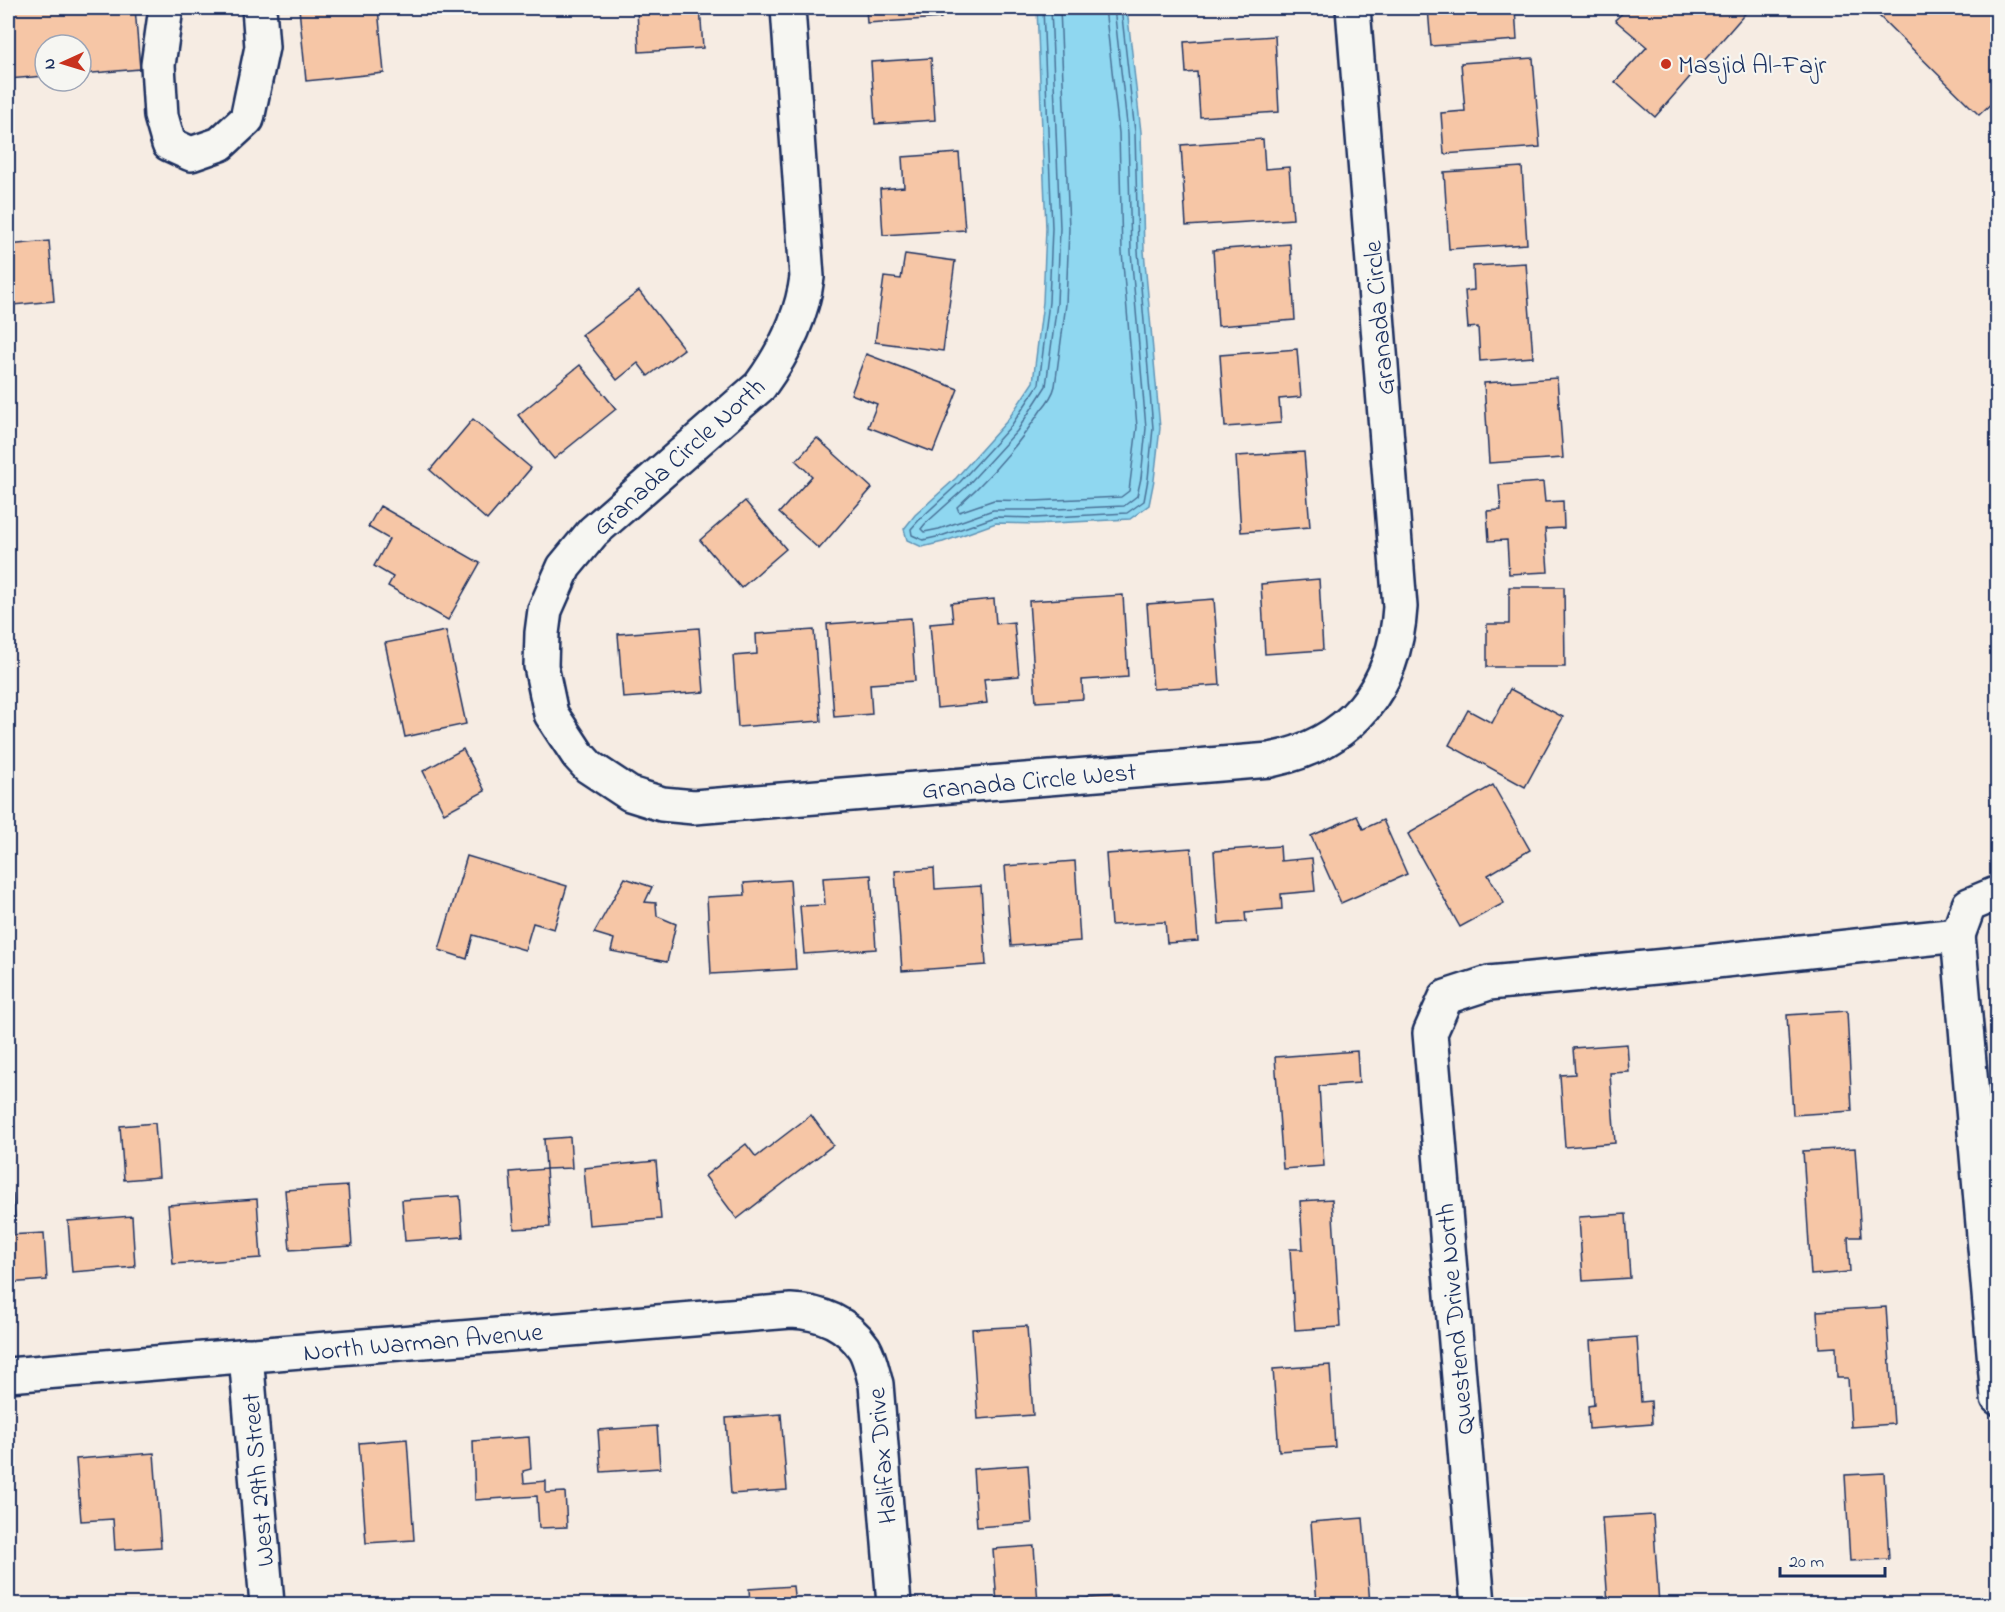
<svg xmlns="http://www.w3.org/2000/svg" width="2005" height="1612" viewBox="0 0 2005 1612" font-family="'Indie Flower',sans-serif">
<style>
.water{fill:#8fd7f0;stroke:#6194b6;stroke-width:1.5}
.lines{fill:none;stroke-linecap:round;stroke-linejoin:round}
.shore{stroke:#497298;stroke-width:1.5}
.building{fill:#f6c6a6;stroke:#1b2f5e;stroke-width:1.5}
.minor-casing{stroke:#1b2f5e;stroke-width:38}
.minor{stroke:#f6f6f2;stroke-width:33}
.poi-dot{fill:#c8321e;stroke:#f6f6f2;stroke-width:2}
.labels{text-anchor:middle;stroke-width:4.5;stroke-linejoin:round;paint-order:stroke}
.poi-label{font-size:26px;fill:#1b2f5e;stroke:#f6f6f2;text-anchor:start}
.street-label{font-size:26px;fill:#1b2f5e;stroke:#f6f6f2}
</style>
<rect width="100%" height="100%" fill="#f6ece3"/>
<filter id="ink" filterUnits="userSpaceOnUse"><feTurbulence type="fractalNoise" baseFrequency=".0167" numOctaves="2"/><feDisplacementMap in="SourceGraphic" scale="12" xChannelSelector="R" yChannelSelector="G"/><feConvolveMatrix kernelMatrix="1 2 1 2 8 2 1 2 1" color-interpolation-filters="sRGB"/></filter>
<g filter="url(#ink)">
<path class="water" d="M1037,8H1127V9L1141,132L1144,251L1160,428L1154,480L1149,505L1130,519L1035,524L996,523L943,542L922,547L907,540L904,529L915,515L956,478L1007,421L1033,382L1043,302L1046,228Z"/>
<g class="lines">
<g class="shore">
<path d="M1043,8L1052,228L1049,302L1039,384L1011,426L960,482L920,519L911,529L912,535L923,540L941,536L995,517L1035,518L1127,513L1144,501L1148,479L1153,428L1138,251L1135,132L1121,8"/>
<path d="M1051,8L1060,228L1057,303L1046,386L1017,431L965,488L925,524L921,529L924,532L939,529L993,510H1035L1124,506L1137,496L1141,478L1146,428L1131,252L1128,133L1114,8"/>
<path d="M1060,8L1069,228L1066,304L1055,386C1053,395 1047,403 1041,410C1018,446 989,478 957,507L959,512L994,500L1034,501L1121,497L1129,491L1137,427L1122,252L1119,133L1105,8"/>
</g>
</g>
<g class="building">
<path d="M8,8H135L140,69L81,74V45H45V76L8,79Z"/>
<path d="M299,8H378L384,73L306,81Z"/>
<path d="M637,8H700L703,48L639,52Z"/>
<path d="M866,8H941V18L867,23Z"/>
<path d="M1428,8H1515L1517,40L1431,46Z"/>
<path d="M1628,8H1750L1655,117L1615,82L1647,47L1615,20Z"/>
<path d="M1871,8H1998V97L1979,115Z"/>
<path d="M1275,36L1279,112L1200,117L1197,72L1186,73L1184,42Z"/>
<path d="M931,58L935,120L875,124L871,62Z"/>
<path d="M1533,58L1540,147L1444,154L1441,113L1465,111L1461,63Z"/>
<path d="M1263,139L1265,169L1289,167L1293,219L1186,226L1181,145Z"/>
<path d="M959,153L965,230L883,235L880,189L904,187L902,157Z"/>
<path d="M1522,167L1527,244L1449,249L1444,172Z"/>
<path d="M49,241L54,301L13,305L8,245Z"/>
<path d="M1290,244L1295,320L1218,326L1213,250Z"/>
<path d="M905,254L955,261L943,351L875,342L884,277L901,279Z"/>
<path d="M1526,263L1533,357L1480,361L1478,327L1468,328L1465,291L1474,290L1473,266Z"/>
<path d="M639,291L684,349L648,376L638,363L617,380L582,335Z"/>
<path d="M1297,349L1301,397L1279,399L1281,423L1225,427L1220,355Z"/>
<path d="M866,354L958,389L933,452L868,427L877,404L851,394Z"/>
<path d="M580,365L616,409L554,459L518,415Z"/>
<path d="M1557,378L1563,458L1489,463L1484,383Z"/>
<path d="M473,419L531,468L487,520L430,470Z"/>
<path d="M817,438L872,488L819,549L779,513L812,476L796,461Z"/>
<path d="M1304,452L1310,527L1241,532L1236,456Z"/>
<path d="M1543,482L1545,502L1563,501L1564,528L1545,529L1548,572L1509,574L1507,540L1489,541L1487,511L1501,510L1499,485Z"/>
<path d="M745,501L786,549L741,588L700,540Z"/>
<path d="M380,506L480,563L448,620L388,586L393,577L374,566L389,539L368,527Z"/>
<path d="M1319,579L1323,650L1265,654L1261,584Z"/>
<path d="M1509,587H1564L1565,667H1487V624H1509Z"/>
<path d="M1123,595L1128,677L1082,680L1083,699L1036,702L1029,601Z"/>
<path d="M994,599L996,624L1014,622L1019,676L984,679L987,703L937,708L930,624L953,622L951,603Z"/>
<path d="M1214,599L1220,685L1153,689L1147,604Z"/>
<path d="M911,618L915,681L870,684L872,714L834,717L827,624Z"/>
<path d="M699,628L704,692L623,698L618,634Z"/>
<path d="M814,630L821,721L738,727L733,656L757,654L756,634Z"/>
<path d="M446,631L466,724L405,737L385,643Z"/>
<path d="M1510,689L1563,717L1525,787L1449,745L1468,710L1492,723Z"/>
<path d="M463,749L485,791L444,813L423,771Z"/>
<path d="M1493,785L1530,850L1488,875L1504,903L1460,927L1408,834Z"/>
<path d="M1357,816L1363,829L1383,820L1407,874L1341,903L1311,836Z"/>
<path d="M1280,846L1281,861L1312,858L1315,891L1281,894L1282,909L1245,912L1246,922L1219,924L1214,851Z"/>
<path d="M1191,848L1198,941L1167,943L1165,922L1111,925L1106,854Z"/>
<path d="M467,856L567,886L554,929L533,923L525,950L473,935L467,959L439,950Z"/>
<path d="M1075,861L1080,941L1011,946L1005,866Z"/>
<path d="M934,868L935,889L981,886L986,965L902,971L895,871Z"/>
<path d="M871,875L876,949L804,954L800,906L825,905L823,878Z"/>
<path d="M625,878L652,887L645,902L656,903L657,916L676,924L667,962L611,951L614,939L594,933Z"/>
<path d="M790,880L796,969L711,974L707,897L745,895L744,883Z"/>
<path d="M1847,1011L1852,1111L1793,1115L1787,1015Z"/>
<path d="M1627,1044L1629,1072L1610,1073L1615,1143L1565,1147L1560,1075L1575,1074L1573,1048Z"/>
<path d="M1357,1051L1359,1083L1319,1086L1324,1166L1283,1169L1275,1057Z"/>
<path d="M811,1115L833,1145L737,1219L705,1176L746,1144L756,1157Z"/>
<path d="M155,1123L159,1177L124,1180L120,1126Z"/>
<path d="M570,1137L572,1168L546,1169L544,1139Z"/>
<path d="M1855,1148L1861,1237H1848L1850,1272L1811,1275L1803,1151Z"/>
<path d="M656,1161L661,1219L589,1225L584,1168Z"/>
<path d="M546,1169L550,1227L514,1229L510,1172Z"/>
<path d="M348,1186L352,1246L290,1250L285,1190Z"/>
<path d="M13,1194L15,1219L8,1220V1195Z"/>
<path d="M460,1196L463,1237L405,1241L402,1200Z"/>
<path d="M257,1199L261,1258L173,1264L168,1205Z"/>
<path d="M1332,1199L1340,1327L1295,1330L1290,1249H1303L1300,1201Z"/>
<path d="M1626,1214L1630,1278L1583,1281L1579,1217Z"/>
<path d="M132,1216L135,1267L72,1272L68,1221Z"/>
<path d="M44,1233L47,1280L8,1283V1235Z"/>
<path d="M1886,1307L1894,1424L1851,1427L1848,1378H1837L1836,1347L1819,1348L1817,1311Z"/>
<path d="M1027,1326L1033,1415L978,1419L972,1329Z"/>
<path d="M1637,1337L1641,1402L1651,1401L1652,1424L1589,1429L1588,1406L1594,1405L1590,1341Z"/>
<path d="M1330,1365L1335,1447L1279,1451L1273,1369Z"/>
<path d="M781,1414L787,1490L731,1494L726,1418Z"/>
<path d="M657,1426L660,1468L601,1472L598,1430Z"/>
<path d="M529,1437L531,1469L523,1471L524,1483L546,1481V1493L565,1492L567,1527L539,1528L537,1496L475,1500L473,1441Z"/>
<path d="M407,1439L414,1540L366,1543L359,1443Z"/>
<path d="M154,1453L161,1547L115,1550L113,1519L81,1521L76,1459Z"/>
<path d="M1028,1465L1032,1523L977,1527L973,1469Z"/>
<path d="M1884,1473L1889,1559L1850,1561L1845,1475Z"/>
<path d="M1653,1515L1659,1604H1608L1602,1518Z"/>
<path d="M1363,1518L1370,1604H1317L1311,1522Z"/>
<path d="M1034,1546L1038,1604H997L993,1549Z"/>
<path d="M793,1586L795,1604H750L749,1589Z"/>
<path d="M1116,1596V1604H1075V1599Z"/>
</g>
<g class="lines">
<g class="minor-casing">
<g id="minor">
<path d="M166,8L158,65L161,116L169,144L191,154L220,144L247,119L262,47L259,8"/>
<path d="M788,8L807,277C802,318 784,353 760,386L593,532L564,567L545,610L542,633L541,666L551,714L578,755L589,767L630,794L662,804L694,807L1270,760C1351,744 1395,688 1400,607L1353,8"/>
<path d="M1958,935L1998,1398"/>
<path d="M246,1355L267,1604"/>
<path d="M8,1375L791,1311C820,1312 847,1323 864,1348C871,1360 872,1372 876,1384L894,1604"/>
<path d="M1478,1604L1430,1033L1446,997L1489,983L1697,963L1958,935L1969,905L1998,893"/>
</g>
</g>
<use href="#minor" class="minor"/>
</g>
</g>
<circle class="poi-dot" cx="1666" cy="64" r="6"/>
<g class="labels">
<g class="poi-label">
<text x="1678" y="73">Masjid Al-Fajr</text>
</g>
<g class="street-label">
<text transform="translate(1378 318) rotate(-95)" y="9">Granada Circle</text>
<text transform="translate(678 456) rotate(-42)" y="9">Granada Circle North</text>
<text transform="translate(1029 780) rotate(-5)" y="9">Granada Circle West</text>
<text transform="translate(1454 1319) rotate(-95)" y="9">Questend Drive North</text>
<text transform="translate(423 1341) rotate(-5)" y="9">North Warman Avenue</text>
<text transform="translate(881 1456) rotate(-95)" y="9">Halifax Drive</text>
<text transform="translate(257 1480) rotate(-95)" y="9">West 29th Street</text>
</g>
</g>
<rect width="2005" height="1612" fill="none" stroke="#f6f6f2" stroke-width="30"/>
<rect x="15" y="15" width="1975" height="1582" fill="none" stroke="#1b2f5e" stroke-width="2" filter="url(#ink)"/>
<g transform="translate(63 63) rotate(266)"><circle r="28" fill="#f6f6f2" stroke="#9ea6b7" stroke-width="1.5"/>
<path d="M0-4.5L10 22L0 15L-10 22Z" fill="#c8321e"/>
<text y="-9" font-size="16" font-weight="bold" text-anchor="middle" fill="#1b2f5e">N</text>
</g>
<path d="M1780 1567v9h105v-9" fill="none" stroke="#1b2f5e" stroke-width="3"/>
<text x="1789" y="1567" font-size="18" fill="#1b2f5e" stroke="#f6f6f2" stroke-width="4.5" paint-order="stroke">20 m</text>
</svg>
